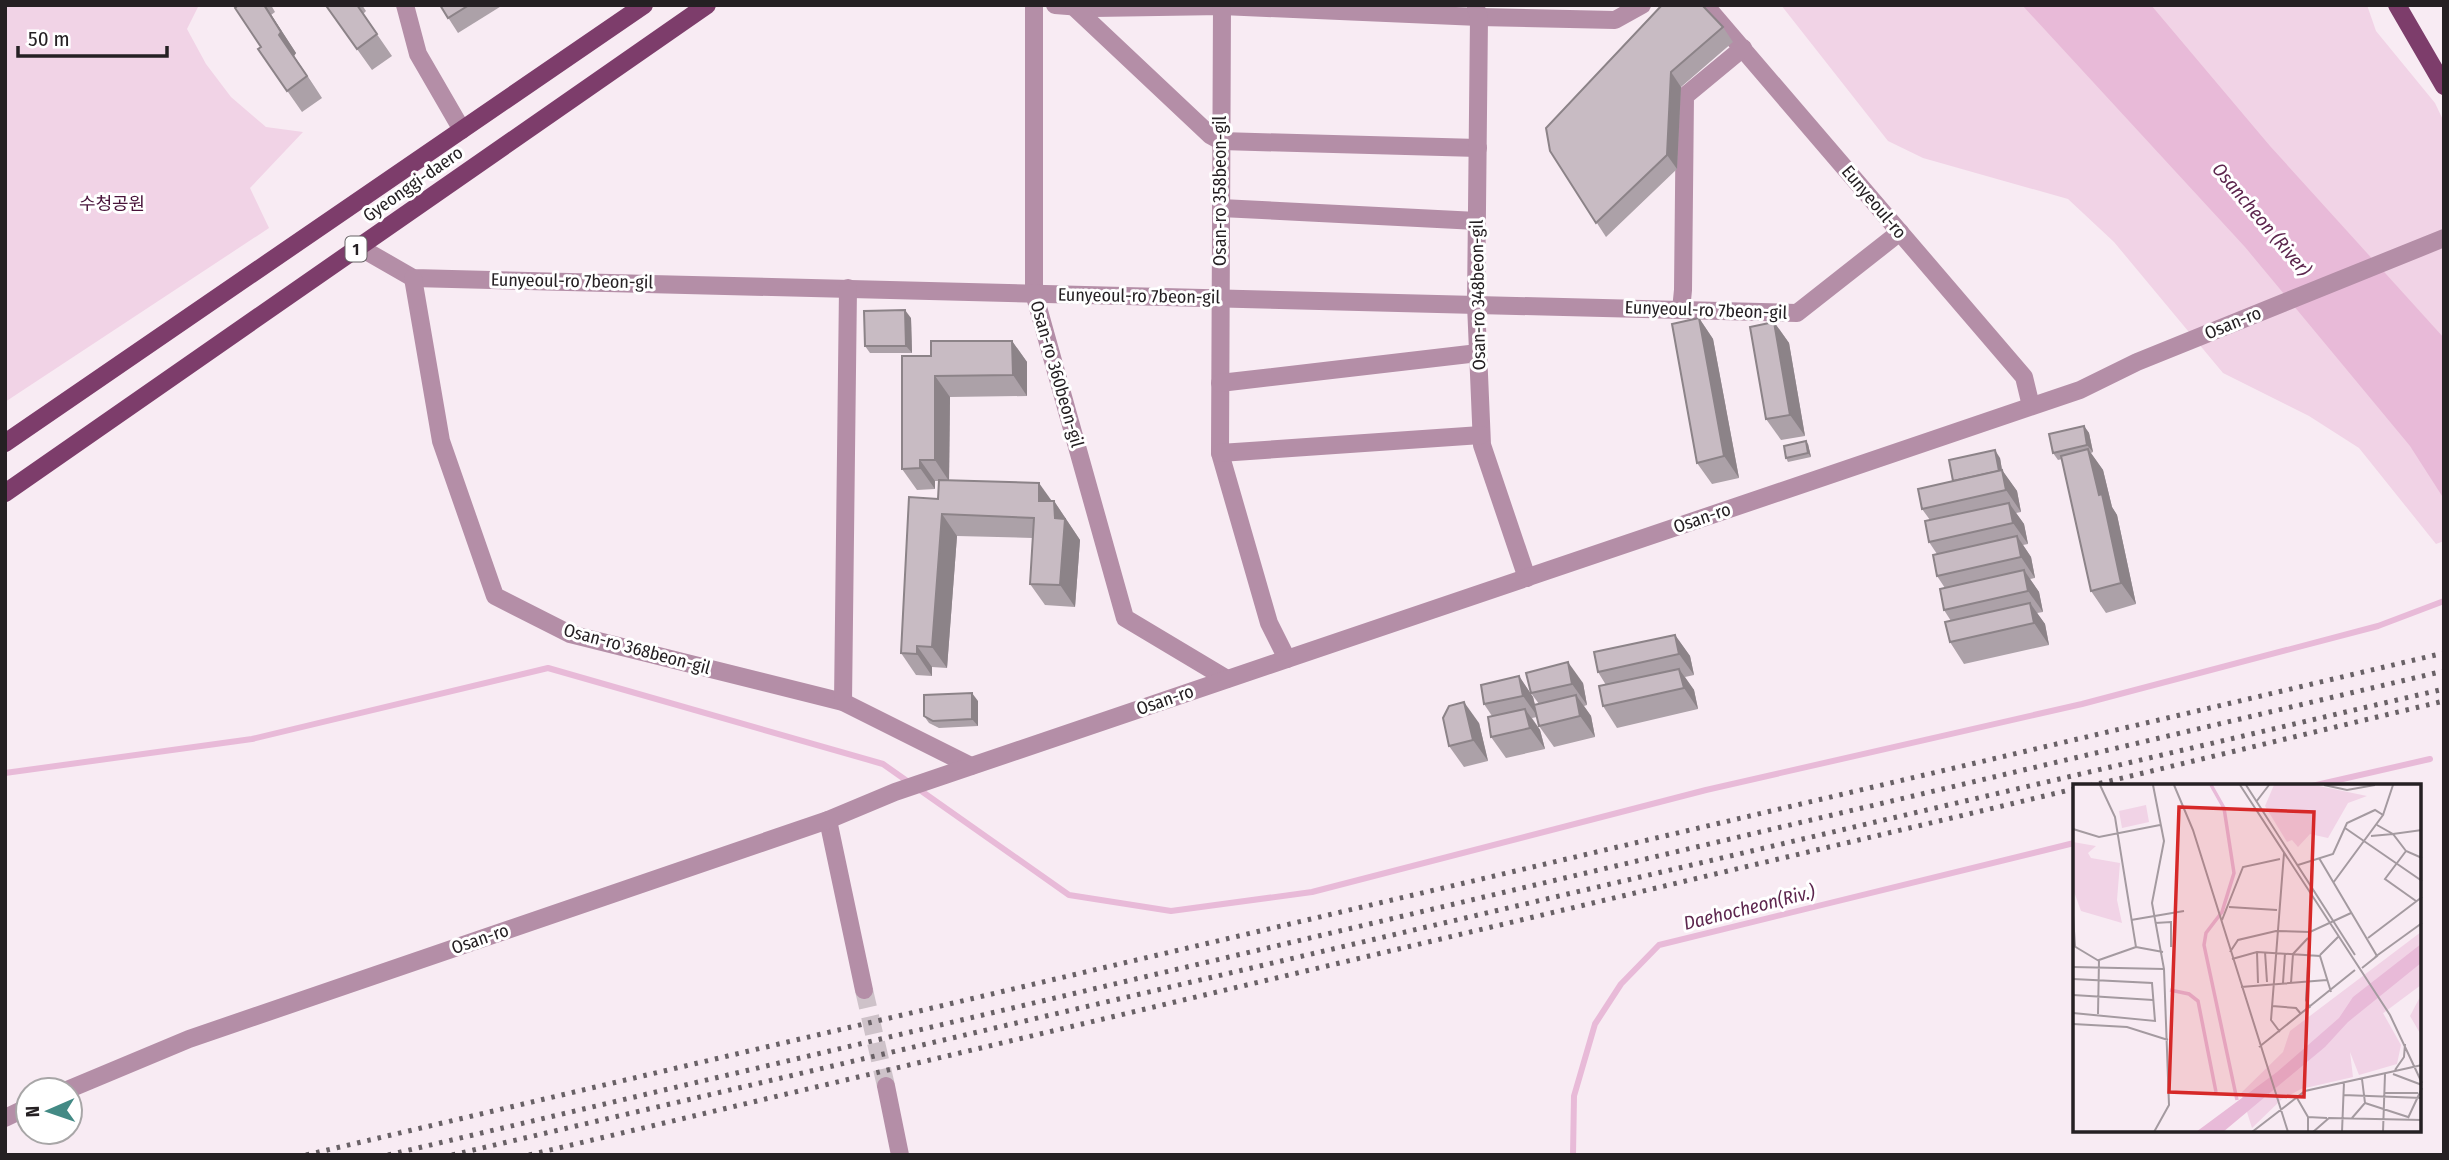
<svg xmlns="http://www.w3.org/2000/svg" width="2449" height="1160" viewBox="0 0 2449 1160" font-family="'Fira Sans Condensed','Noto Sans KR',sans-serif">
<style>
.green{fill:#f1d3e6}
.water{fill:#e8bad8}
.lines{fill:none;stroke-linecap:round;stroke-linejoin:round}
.stream{stroke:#e8bad8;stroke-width:6}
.minor-tunnel{stroke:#cec2c9;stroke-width:18;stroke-dasharray:18 9;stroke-linecap:butt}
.minor{stroke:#b48ea7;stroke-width:18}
.major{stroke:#7d3d6b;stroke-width:18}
.rail{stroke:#696166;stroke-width:5;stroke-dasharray:3.5 7;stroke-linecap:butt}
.wall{fill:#aca1a8}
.shaded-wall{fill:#8c8388}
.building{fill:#c8bbc3;stroke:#8c8388;stroke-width:2}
.labels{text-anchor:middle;stroke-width:6;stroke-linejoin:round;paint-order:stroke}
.shield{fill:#fff;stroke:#666365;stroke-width:2}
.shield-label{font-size:16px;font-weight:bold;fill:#252023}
.street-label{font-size:18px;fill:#252023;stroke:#fff}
.park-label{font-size:18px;fill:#48133a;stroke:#fff}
.water-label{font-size:19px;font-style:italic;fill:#5d264e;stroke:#fff}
.inset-river{fill:none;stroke:#e8bad8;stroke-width:3.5}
.inset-road{fill:none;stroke:#a49aa0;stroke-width:2}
.view{fill:#d62828;fill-opacity:0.15;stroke:#d62828;stroke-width:3.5}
.inset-edge{fill:none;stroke:#252023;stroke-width:3.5}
</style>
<rect width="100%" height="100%" fill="#f8ebf3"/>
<g class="green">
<path d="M5,5H199L187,29L206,64L231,97L266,127L303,132L250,188L269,228L5,402Z"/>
<path d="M1781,5H2367L2376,31L2435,103L2444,122V541L2436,544L2359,448L2309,416L2223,373L2114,242L2068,199L1923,158L1888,141Z"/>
</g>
<path class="water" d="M2022,5H2151L2270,146L2444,338V499L2410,446L2245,247Z"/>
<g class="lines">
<g class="stream">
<path d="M5,773L252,739L548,668L883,764L1069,895L1171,911L1312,892L1706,790L2082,704L2378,626L2444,601"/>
<path d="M2312,786L2430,759"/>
<path d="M1573,1155L1574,1096L1595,1024L1621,984L1659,945L2074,843"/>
</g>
<path class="minor-tunnel" d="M864,990L886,1086"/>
<g class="minor">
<path d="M405,5L418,54L462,130"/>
<path d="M1034,5V293L1125,618L1227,679"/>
<path d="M1055,5L1094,8L1222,6L1479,17L1615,20L1642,5"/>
<path d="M1222,5L1220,453L1269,623L1287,659"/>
<path d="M1705,5L2024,377L2031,406"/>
<path d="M1074,7L1210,135L1221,141L1478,148"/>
<path d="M1476,8L1479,17L1476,304L1482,445L1527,578"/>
<path d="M1221,208L1477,221"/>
<path d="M359,247L413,278L1797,313L1900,232"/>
<path d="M413,278L441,441L495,596L570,634L843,702L971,766"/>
<path d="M1681,310L1683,290L1685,96L1743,48"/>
<path d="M1220,383L1478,353"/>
<path d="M1220,453L1481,435"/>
<path d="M843,702L848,288"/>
<path d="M828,820L864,990"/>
<path d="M886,1086L900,1155"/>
<path d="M67,1090L189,1039L828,820L895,792L2080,390L2137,362L2444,238"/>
<path d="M5,1118L28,1107"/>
</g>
<g class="major">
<path d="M2397,5L2444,86"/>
<path d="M5,443L644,5"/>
<path d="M5,493L707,5"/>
</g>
<g class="rail">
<path d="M2089,786L2444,701"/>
<path d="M306,1155L2444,653"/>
<path d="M388,1155L2444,671"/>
<path d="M452,1155L2444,689"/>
<path d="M529,1155L2074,789"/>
</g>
</g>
<g class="wall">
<path d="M238,5H271L275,12L271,15L296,53L294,56L322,98L302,112L258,49L261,47Z"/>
<path d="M330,5H362L366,11L363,14L392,56L372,70L327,7Z"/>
<path d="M440,5H503L458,33Z"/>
<path d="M1723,27L1733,42L1681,87L1677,169L1606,237L1550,151Z"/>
<path d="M911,318L912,353H870L865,346Z"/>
<path d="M1699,318L1713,339L1739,478L1712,484L1697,463Z"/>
<path d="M1774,322L1789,343L1805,436L1781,440L1766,419Z"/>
<path d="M1012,341L1027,362V396L950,397L949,481L1054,501L1080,540L1075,607L1045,605L1030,584L1033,538L957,536L947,668L932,667V676L916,675L901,653L938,499L939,481H935V489L917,490L902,469L931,356Z"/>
<path d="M2084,426L2089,433L2093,452L2091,453L2103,470L2112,507L2117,515L2136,604L2106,613L2091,591L2062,459L2058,460L2053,453Z"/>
<path d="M1808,444L1811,457L1788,462L1786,458Z"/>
<path d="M2000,458L2002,470L2017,491L2021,512L2016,513L2024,524L2028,544L2023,545L2031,557L2035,578L2030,579L2039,592L2043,612L2037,613L2045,624L2049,645L1964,664L1950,642L1951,621L1944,610L1945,588L1937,576V554L1929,542L1930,520L1922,509L1953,481Z"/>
<path d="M1675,635L1690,656L1694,675L1685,677L1694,690L1698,709L1617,728L1603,706L1606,685L1598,672Z"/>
<path d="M1526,673L1583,683L1587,705L1584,706L1591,716L1595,737L1554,747L1539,726L1537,717L1532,718L1540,730L1545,749L1506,758L1491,737L1492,716L1484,704L1519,676L1533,697L1535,705L1539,704L1531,693Z"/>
<path d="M978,701V726L939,728L929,723L924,716Z"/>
<path d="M1479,723L1488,761L1464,767L1449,746Z"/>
</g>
<g class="shaded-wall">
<path d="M265,5L296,53L294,56L322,98L279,35Z"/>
<path d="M1671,72L1681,87L1677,169L1667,155Z"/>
<path d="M905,310L911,318L912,353L906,346Z"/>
<path d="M1699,318L1713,339L1739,478L1724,456Z"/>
<path d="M1774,322L1789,343L1805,436L1790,415Z"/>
<path d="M1012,341L1027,362V396L1013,375Z"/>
<path d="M935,376L950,397L949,481L935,460Z"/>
<path d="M2084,426L2089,433L2093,452L2087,445Z"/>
<path d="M1806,441L1808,444L1811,457L1808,453Z"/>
<path d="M2088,449L2103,470L2112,507L2117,515L2136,604L2121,583Z"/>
<path d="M1995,450L2000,458L2002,470L2017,491L2021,512L2006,490L1999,471Z"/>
<path d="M920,460L935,481V489L920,468Z"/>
<path d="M1039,483L1054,504L1039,501Z"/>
<path d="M1054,501L1080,540L1075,607L1060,585Z"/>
<path d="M2009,503L2024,524L2028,544L2013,523Z"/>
<path d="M942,514L957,536L947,668L932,647Z"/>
<path d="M2017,536L2031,557L2035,578L2021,557Z"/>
<path d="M2024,570L2039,592L2043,612L2028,591Z"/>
<path d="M2030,603L2045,624L2049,645L2034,623Z"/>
<path d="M1675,635L1690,656L1694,675L1679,654Z"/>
<path d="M917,646L932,667V676L917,654Z"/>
<path d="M1568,662L1583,683L1587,705L1572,684Z"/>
<path d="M1679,669L1694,690L1698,709L1684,688Z"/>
<path d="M1519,676L1533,697L1538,717L1523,696Z"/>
<path d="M972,693L978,701V726L972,719Z"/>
<path d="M1576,695L1591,716L1595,737L1580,716Z"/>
<path d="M1464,702L1479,723L1488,761L1473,740Z"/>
<path d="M1525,709L1540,730L1545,749L1530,728Z"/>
</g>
<g class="building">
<path d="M238,5H264L281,32L279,35L307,76L287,91L258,49L261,47L235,8Z"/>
<path d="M330,5H357L377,34L357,49L327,7Z"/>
<path d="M440,5H469L448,18Z"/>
<path d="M1662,5H1702L1723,27L1671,72L1667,155L1596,223L1550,151L1546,128Z"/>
<path d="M905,310L906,346H865L864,311Z"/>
<path d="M1699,318L1724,456L1697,463L1672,324Z"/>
<path d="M1774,322L1790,415L1766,419L1750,327Z"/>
<path d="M931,341H1012L1013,375L935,376V460H920V468L902,469V356H931Z"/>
<path d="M2084,426L2087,445L2053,453L2049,434Z"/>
<path d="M1806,441L1808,453L1786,458L1784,446Z"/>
<path d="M2088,449L2099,495L2102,494L2121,583L2091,591L2061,456Z"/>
<path d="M1995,450L1999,471L1953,481L1949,460Z"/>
<path d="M2002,470L2006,490L1922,509L1918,489Z"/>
<path d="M939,480L1039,483V501H1054L1055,518L1065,519L1060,585L1030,584L1034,518L942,514L932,647L917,646V654L901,653L909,497L938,499Z"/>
<path d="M2009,503L2013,523L1929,542L1925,521Z"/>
<path d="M2017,536L2021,557L1937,576L1933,555Z"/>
<path d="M2024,570L2028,591L1944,610L1940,589Z"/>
<path d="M2030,603L2034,623L1950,642L1945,622Z"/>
<path d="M1675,635L1679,654L1598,672L1594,652Z"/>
<path d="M1568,662L1572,684L1531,693L1526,673Z"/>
<path d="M1679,669L1684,688L1603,706L1599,686Z"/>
<path d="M1519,676L1523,696L1484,704L1481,685Z"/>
<path d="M972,693V719L933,721L924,716V695Z"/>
<path d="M1576,695L1580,716L1539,726L1534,705Z"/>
<path d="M1464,702L1473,740L1449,746L1443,718L1449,706Z"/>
<path d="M1525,709L1530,728L1491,737L1488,717Z"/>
</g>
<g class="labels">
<rect class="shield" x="345.5" y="236.5" width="21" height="25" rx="5"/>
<g class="shield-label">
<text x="356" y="255">1</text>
</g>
<g class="street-label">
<text transform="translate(413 184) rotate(-35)" y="6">Gyeonggi-daero</text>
<text transform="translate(1220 191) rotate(-90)" y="6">Osan-ro 358beon-gil</text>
<text transform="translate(1874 202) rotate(50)" y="6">Eunyeoul-ro</text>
<text transform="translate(572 281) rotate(1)" y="6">Eunyeoul-ro 7beon-gil</text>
<text transform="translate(1478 295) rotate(-91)" y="6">Osan-ro 348beon-gil</text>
<text transform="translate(1139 296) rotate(1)" y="6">Eunyeoul-ro 7beon-gil</text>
<text transform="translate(1706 310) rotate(2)" y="6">Eunyeoul-ro 7beon-gil</text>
<text transform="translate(2233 323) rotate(-22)" y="6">Osan-ro</text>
<text transform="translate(1057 374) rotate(74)" y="6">Osan-ro 360beon-gil</text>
<text transform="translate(1702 518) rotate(-19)" y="6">Osan-ro</text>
<text transform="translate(637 649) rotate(15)" y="6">Osan-ro 368beon-gil</text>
<text transform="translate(1165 700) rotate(-19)" y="6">Osan-ro</text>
<text transform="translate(480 939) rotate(-19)" y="6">Osan-ro</text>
</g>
<g class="park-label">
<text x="112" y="210">수청공원</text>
</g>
<g class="water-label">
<text transform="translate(2262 219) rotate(50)" y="7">Osancheon (River)</text>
<text transform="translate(1749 907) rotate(-14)" y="7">Daehocheon(Riv.)</text>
</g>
</g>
<g transform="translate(2073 784)">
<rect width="348" height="348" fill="#f8ebf3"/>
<path d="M201,1H241L294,12L275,19L255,54L237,50L225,63L219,56L214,58L192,22ZM73,21L76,38L49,44L46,27ZM0,58L23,62L15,69L18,74L47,79L44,116L49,139L8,127L0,105ZM348,148V201L305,233L310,229L328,261L324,280L286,291L277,268L280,293L228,305L209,315L179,344L168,309L210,268L217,247ZM348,211V251L337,232Z" fill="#f1d3e6"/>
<path d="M348,160V179L275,238L252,263L150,348H123L204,288L266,234L280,213Z" fill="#e8bad8"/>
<path class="inset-river" d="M138,1L151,24L161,89L149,128L133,149L131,161L164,316M97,206L116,210L125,217L143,308"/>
<path class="inset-road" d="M80,1L91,57L79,119L91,185L96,321L81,348M101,1L120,46L215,348M167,1L317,231L349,299M173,1L282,171M251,1L274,6L302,1M183,18L196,1M310,31L320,1M304,41L320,50L349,46M272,44L349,97M0,45L26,53L87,41M298,52L320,50L333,67L349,74M333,67L312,95L343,117M246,74L304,172L289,184M225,81L260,70L274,39L302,26L310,31L260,99M156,123L204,126M0,131L2,163M58,136L111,127M149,136L170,83L207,75M82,139L98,138V163M295,154L349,113M1,162L26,177M63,163L90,168M157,168L165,156L203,147L237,148L278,129M184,168L185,199M192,168L194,198M247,171L265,153M302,173L349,139M159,175L184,168L247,172L258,208M0,183L91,185M0,195L79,199L82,237L0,229M210,199L212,169M218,199L220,170L235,154M168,203L254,196M0,211L80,216M199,222L223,224L228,230M237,224L233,216L237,148M25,230L26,176L63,163L42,33L27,1M0,240L54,243L95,256M207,248L198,236L211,69M186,263L282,186M322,286L331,273L332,260M320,290L349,301M311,309H345M270,311L349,314M224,314L235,333M292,319L335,333M279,334L292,319L289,295M335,334L349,304M179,348L232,307L349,281M235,348V333L254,334M240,348L256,334L349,336M269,348L271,298M310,348L312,290"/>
<path class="view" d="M106,23L241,28L231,313L96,308Z"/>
<rect width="348" height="348" class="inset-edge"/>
</g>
<rect width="2449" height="1160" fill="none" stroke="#252023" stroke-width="14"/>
<g transform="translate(49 1111) rotate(268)"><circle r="33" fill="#ffffff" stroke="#a8a6a7" stroke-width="2"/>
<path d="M0-5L12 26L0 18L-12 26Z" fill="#438a85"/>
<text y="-10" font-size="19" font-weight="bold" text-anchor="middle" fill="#252023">N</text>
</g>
<path d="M18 46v10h149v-10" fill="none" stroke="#252023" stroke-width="3.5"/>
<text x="28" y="46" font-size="21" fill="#252023" stroke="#ffffff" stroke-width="5" paint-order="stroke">50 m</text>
</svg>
